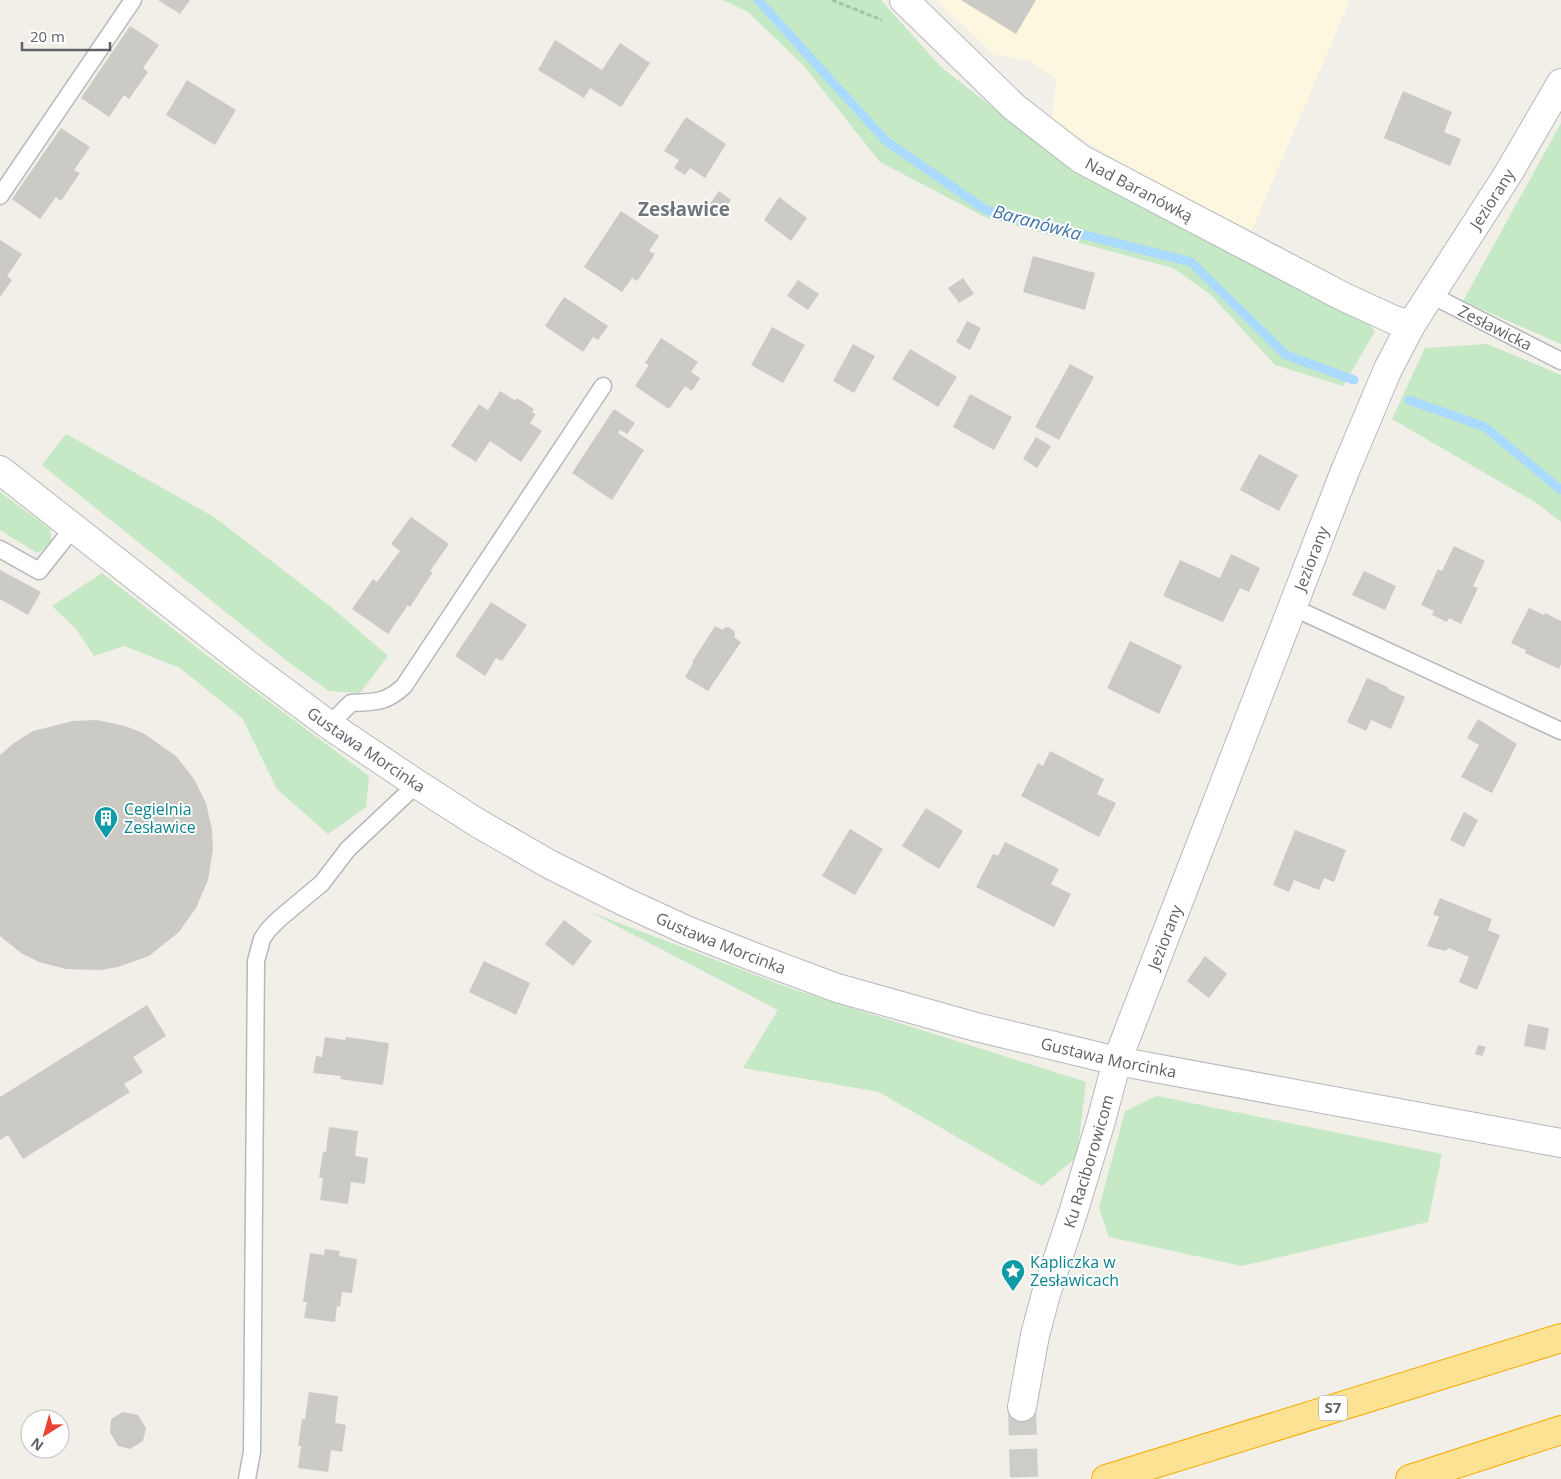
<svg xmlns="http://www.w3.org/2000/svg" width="1561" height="1479" viewBox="0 0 1561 1479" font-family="'Open Sans',sans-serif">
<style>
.commercial{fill:#fef7e0}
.green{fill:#c5e8c5}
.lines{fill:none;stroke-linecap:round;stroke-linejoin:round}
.stream{stroke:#aadaff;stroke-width:9}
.building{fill:#cccac5}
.minor-tunnel{stroke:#ccccc8;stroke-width:28;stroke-dasharray:28 14;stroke-linecap:butt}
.service-casing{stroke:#b5b8bc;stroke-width:19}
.minor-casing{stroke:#b5b8bc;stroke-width:30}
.tertiary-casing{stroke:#b5b8bc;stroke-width:30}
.motorway-casing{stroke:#f9ab00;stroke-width:30}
.path{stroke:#9cc7a9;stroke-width:3;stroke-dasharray:5 2.5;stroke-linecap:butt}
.service{stroke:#fff;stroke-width:16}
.minor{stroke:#fff;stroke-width:28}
.tertiary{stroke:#fff;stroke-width:28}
.motorway{stroke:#fde293;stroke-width:28}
.labels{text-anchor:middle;stroke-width:4;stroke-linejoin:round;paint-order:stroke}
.shield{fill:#fff;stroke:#8f9295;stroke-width:1}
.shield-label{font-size:15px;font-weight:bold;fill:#5f6368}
.street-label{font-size:16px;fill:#5f6368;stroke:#fff}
.culture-label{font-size:16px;fill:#0d838f;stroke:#fff;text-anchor:start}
.water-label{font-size:18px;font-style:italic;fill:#4174aa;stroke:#fff}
.quarter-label{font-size:19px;font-weight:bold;fill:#70757a;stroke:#fff}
</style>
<rect width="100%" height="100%" fill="#f1efe8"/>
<path class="commercial" d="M936,0H1350L1248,239L1052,121L1056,79L1029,61L995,55Z"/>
<g class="green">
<path d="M723,0H881L940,66L1073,171L1319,299L1361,315L1375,331L1343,386L1275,365L1211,295L1173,268L987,218L880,162L803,65L748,12Z"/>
<path d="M1561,123V344L1463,301Z"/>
<path d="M1487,344L1561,375V522L1538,504L1392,419L1425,348Z"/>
<path d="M66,434L214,517L330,606L388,656L360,693L329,691L287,661L42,465Z"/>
<path d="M0,492L50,529L52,544L37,553L0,530Z"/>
<path d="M102,573L205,654L369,776L366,807L328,834L277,789L242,718L180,668L124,646L94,656L76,629L52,606Z"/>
<path d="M590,912L795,990L1086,1082L1077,1157L1042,1186L879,1092L743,1068L778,1010Z"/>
<path d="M1157,1096L1442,1154L1428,1222L1242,1266L1109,1237L1099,1208L1125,1111Z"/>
</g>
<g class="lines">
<g class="stream">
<path d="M758,0L886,141L986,210L1191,262L1286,355L1354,380"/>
<path d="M1409,400L1485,427L1561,490"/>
</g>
</g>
<g class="building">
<path d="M158,0H190L180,14Z"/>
<path d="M961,0H1036L1016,34Z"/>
<path d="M130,26L159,45L143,68L148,72L129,99L124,95L109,117L81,98Z"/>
<path d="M555,40L602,70L620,43L650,63L621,107L590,88L584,98L538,70Z"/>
<path d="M187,80L236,110L215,145L166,115Z"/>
<path d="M1403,91L1452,112L1444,132L1461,139L1450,166L1384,138Z"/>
<path d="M686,117L726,144L705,178L690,168L685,175L674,168L679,160L664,151Z"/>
<path d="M61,128L90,147L74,170L80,173L61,201L56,197L40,219L12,199Z"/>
<path d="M719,191L731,200L718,217L707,208Z"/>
<path d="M779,197L807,218L791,241L764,220Z"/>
<path d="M621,211L659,236L649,251L655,254L646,268L637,281L632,278L622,292L584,267Z"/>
<path d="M0,240L22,254L7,276L12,280L0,297Z"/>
<path d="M1033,256L1095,273L1085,310L1023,292Z"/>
<path d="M963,278L974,294L959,303L948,288Z"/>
<path d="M798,280L819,294L808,310L787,296Z"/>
<path d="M564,297L608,326L598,340L593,337L583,352L545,326Z"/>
<path d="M967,321L981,328L970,350L956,342Z"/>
<path d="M772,327L805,345L783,383L751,365Z"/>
<path d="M661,338L698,362L691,372L700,378L692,391L685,386L669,409L635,386L649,365L645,363Z"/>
<path d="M853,344L875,356L854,393L833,381Z"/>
<path d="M910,349L957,377L938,407L892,379Z"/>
<path d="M1070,364L1094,377L1059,440L1035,427Z"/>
<path d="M500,391L516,401L517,398L534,409L532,412L536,414L530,423L542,431L521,462L490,441L476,462L451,446L479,404L488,410Z"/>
<path d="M970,394L1012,417L994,450L953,427Z"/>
<path d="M614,409L635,423L627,434L620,430L618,433L644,450L612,500L572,473Z"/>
<path d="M1036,437L1051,446L1037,468L1023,459Z"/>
<path d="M1259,454L1298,475L1279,511L1240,490Z"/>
<path d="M411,517L449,544L430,571L433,572L419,593L410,607L408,605L388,634L352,609L373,579L377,582L400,551L391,544Z"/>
<path d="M1454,546L1485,561L1473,586L1478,588L1461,624L1449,618L1447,622L1432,615L1434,611L1421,605L1438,569L1442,571Z"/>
<path d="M1231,554L1260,568L1249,592L1240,588L1223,622L1163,596L1180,560L1220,578Z"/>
<path d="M0,570L41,592L28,615L0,599Z"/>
<path d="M1364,571L1396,586L1385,610L1352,595Z"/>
<path d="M491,602L527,625L502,661L496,658L485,676L455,656Z"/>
<path d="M1529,608L1544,615L1545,613L1561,621V664L1559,669L1525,653L1526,650L1511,643Z"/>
<path d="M715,626L723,630L724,628L729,627L734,631L735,635L734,637L741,642L708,691L685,677L693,663L692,662Z"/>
<path d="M1130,641L1182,666L1159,714L1107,688Z"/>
<path d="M1367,678L1388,687V689L1405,697L1391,729L1371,720L1366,731L1347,722Z"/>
<path d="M1478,719L1517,744L1492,793L1461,777L1479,745L1467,738Z"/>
<path d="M97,720L125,726L143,733L176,756L194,779L206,803L212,830L213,849L208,880L196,908L179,932L149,956L118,967L101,970L66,969L39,962L21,953L0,936V755L14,743L33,731L73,721Z"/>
<path d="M1050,751L1104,779L1097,794L1116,803L1099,837L1021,796L1038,763L1043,766Z"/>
<path d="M926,808L963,831L939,869L902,846Z"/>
<path d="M1464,812L1478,820L1464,847L1450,840Z"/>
<path d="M850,829L883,849L855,895L822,876Z"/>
<path d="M1295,830L1346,850L1334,882L1324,878L1319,890L1294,880L1289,892L1273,885Z"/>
<path d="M1005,842L1059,869L1051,884L1071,894L1054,927L976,887L993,854L998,856Z"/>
<path d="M1440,898L1492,919L1488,930L1500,935L1477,990L1459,982L1469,957L1449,948L1445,951L1427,946L1439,917L1433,914Z"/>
<path d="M564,920L592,941L573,966L545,944Z"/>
<path d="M1205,956L1227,974L1209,998L1187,981Z"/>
<path d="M484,961L530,983L516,1015L469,992Z"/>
<path d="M147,1005L166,1036L133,1057L143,1072L124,1084L130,1092L23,1159L8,1135L0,1140V1097Z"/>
<path d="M1528,1024L1549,1028L1545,1050L1524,1046Z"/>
<path d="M325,1037L345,1040L346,1037L389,1043L383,1085L340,1079L341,1076L313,1073L316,1056L322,1057Z"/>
<path d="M1478,1045L1486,1047L1482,1056L1475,1054Z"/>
<path d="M329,1127L358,1131L355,1156L368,1158L365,1184L351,1182L348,1204L320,1200L323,1178H319L323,1152H326Z"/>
<path d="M325,1249L340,1251L339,1256L357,1259L352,1293L342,1292L340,1307L337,1306L335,1322L304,1318L307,1302H303L310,1253L324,1255Z"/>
<path d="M309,1392L338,1396L335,1423L346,1425L342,1452L331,1450L328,1472L298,1468L301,1446H298L302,1419H305Z"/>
<path d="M123,1412L138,1415L146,1428L143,1441L130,1449L118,1446L110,1432L111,1419Z"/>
</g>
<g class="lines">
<path class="minor-tunnel" d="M1022,1407L1024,1479"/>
<g class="service-casing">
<g id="service">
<path d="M0,196L133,0"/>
<path id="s1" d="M1431,295L1561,361"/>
<path d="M0,549L39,571L73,528"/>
<path d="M1292,607L1561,731"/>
<path d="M329,725L351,703C375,702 386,703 404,686L603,386"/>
<path d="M247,1479L252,1452L256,961L262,939L268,930L279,919L322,883L348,849L417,784"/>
</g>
</g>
<g class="minor-casing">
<g id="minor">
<path id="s2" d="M904,0L1014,107L1081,159L1342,296L1394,320L1411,325"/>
<path id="s3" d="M1022,1407L1035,1335L1046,1294L1073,1213L1101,1121L1117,1061L1345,471L1388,369L1411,325L1508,174L1561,83"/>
</g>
</g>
<g class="tertiary-casing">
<g id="tertiary">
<path id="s4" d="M0,470L247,664L329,725L417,784L476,822L549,864L623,901L686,930L754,957L837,988L976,1027L1117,1061L1561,1143"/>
</g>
</g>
<g class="motorway-casing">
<g id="motorway">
<path d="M1106,1479L1561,1338"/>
<path d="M1410,1479L1561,1430"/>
</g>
</g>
<path class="path" d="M832,0L882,20"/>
<use href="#service" class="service"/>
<use href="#minor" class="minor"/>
<use href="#tertiary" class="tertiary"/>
<use href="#motorway" class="motorway"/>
</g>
<defs>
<g id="building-pin" transform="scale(1.25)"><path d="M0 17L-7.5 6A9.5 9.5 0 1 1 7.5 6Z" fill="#0f9aa8" stroke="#fff"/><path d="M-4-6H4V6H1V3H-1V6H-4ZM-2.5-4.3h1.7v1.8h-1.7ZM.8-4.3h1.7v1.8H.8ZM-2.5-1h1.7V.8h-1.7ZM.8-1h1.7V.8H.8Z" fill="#fff"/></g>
<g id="sight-pin" transform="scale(1.25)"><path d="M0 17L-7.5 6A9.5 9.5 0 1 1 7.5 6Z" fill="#0f9aa8" stroke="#fff"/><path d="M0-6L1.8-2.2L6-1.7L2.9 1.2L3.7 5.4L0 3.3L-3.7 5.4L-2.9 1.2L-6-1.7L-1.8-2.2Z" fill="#fff"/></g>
</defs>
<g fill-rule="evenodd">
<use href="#building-pin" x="106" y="818"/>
<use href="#sight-pin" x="1013" y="1271"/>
</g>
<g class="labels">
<rect class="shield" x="1319" y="1395.5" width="28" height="25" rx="4"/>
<g class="shield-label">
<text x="1333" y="1413">S7</text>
</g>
<g class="street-label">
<text dy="6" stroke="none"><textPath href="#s2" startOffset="304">Nad Baranówką</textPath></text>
<text dy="6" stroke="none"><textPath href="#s3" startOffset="1302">Jeziorany</textPath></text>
<text dy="6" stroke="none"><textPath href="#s1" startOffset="72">Zesławicka</textPath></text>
<text dy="6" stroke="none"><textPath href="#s3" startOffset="898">Jeziorany</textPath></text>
<text dy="6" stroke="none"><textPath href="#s4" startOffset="461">Gustawa Morcinka</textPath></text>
<text dy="6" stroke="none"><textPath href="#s3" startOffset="492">Jeziorany</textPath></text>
<text dy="6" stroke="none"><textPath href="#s4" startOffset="866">Gustawa Morcinka</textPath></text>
<text dy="6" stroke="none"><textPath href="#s4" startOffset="1271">Gustawa Morcinka</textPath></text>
<text dy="6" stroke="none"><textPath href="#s3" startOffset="255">Ku Raciborowicom</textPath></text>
</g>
<g class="culture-label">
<text x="124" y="815">Cegielnia<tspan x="124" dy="18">Zesławice</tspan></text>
<text x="1030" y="1268">Kapliczka w<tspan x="1030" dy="18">Zesławicach</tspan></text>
</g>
<g class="water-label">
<text transform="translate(1037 223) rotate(15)" y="6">Baranówka</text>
</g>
<g class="quarter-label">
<text x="684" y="216">Zesławice</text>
</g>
</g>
<g transform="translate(45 1434) rotate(217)"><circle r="24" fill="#ffffff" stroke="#bfc1c3"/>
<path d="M0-4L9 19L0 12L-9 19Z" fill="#ea4335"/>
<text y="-8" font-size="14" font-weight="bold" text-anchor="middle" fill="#5f6368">N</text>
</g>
<path d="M22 42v8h88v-8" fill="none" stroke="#5f6368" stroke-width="2.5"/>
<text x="30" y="42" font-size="15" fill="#5f6368" stroke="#ffffff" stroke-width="4" paint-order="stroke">20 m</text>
</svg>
